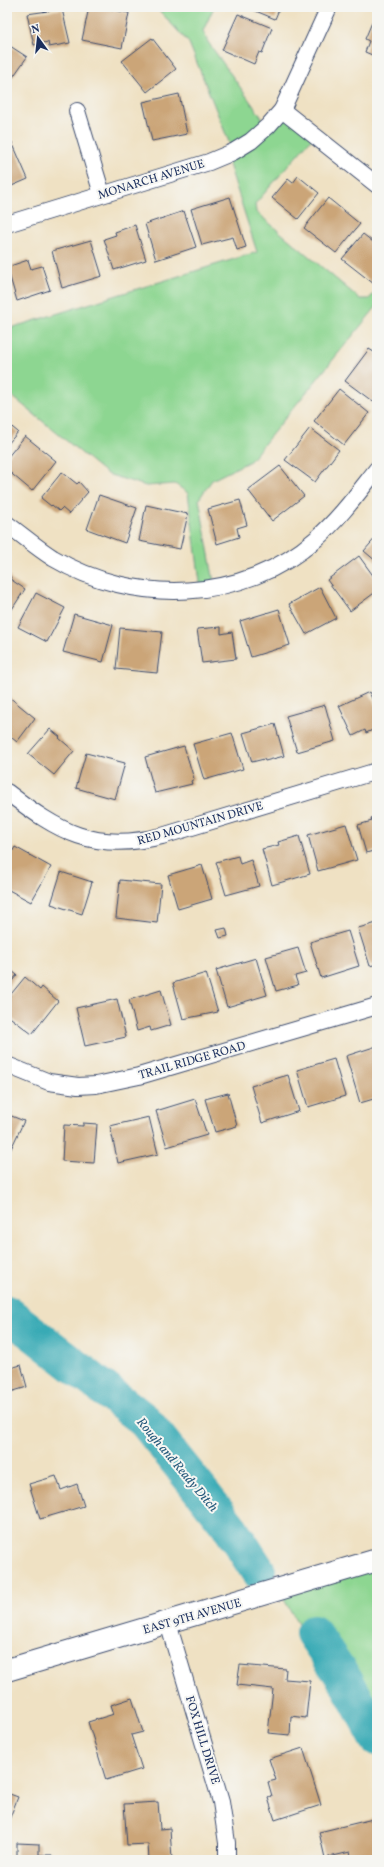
<svg xmlns="http://www.w3.org/2000/svg" width="384" height="1867" viewBox="0 0 384 1867" font-family="Vollkorn,serif">
<style>
.green{fill:#8dd691;stroke:#548278}
.lines{fill:none;stroke-linecap:round;stroke-linejoin:round}
.river{stroke:#39aab5;stroke-width:36}
.building{fill:#cba578}
.street-casing{stroke:#3b4a6d;stroke-width:18}
.secondary-casing{stroke:#3b4a6d;stroke-width:24}
.street{stroke:#fff;stroke-width:16}
.secondary{stroke:#fff;stroke-width:22}
.labels{text-anchor:middle;stroke-width:4;stroke-linejoin:round;paint-order:stroke}
.street-label{font-size:12px;fill:#1b2f5e;stroke:#f6f6f2}
.water-label{font-size:13px;font-style:italic;fill:#265a7c;stroke:#f6f6f2}
</style>
<rect width="100%" height="100%" fill="#f6f6f2"/>
<filter id="ink" filterUnits="userSpaceOnUse"><feTurbulence type="fractalNoise" baseFrequency=".025" numOctaves="2"/><feDisplacementMap in="SourceGraphic" scale="8" xChannelSelector="R" yChannelSelector="G"/><feConvolveMatrix kernelMatrix="1 2 1 2 8 2 1 2 1" color-interpolation-filters="sRGB"/></filter>
<filter id="wash" filterUnits="userSpaceOnUse"><feTurbulence type="fractalNoise" baseFrequency=".012" numOctaves="4" result="noise"/><feDisplacementMap in="SourceGraphic" scale="16" xChannelSelector="R" yChannelSelector="G"/><feGaussianBlur stdDeviation="0.9" result="paint"/><feColorMatrix in="noise" values="0 0 0 0 0 0 0 0 0 0 0 0 0 0 0 0 0 1.4 0 .05"/><feComposite in="paint" operator="in"/></filter>
<g filter="url(#wash)">
<rect width="100%" height="100%" fill="#efe1c3"/>
<g class="green">
<path d="M156,7H214L203,31L208,42L267,125L282,110L314,136L255,204L256,212L360,299H369L377,290V306L250,461L212,480L199,499L215,588L201,590L188,493L175,484L146,486L107,474L7,392V329L257,252L226,155L233,152L189,43Z"/>
<path d="M377,1560V1758L279,1591Z"/>
</g>
<g class="lines">
<g class="river">
<path d="M7,1313L145,1421L231,1529L258,1571"/>
<path d="M313,1633L346,1681L377,1738"/>
</g>
</g>
<g id="blocks">
<g class="building">
<path d="M89,7H99L129,13L122,48L82,40Z"/>
<path d="M246,7H280L275,19Z"/>
<path d="M62,9L70,43L49,47L48,42L34,45L27,14Z"/>
<path d="M238,14L272,28L262,53L259,52L254,64L222,50Z"/>
<path d="M373,20L377,21V57L365,52L369,41L365,39Z"/>
<path d="M152,38L176,69L147,92L122,61Z"/>
<path d="M7,44L27,57L13,77L7,72Z"/>
<path d="M179,94L187,134L152,141L143,102Z"/>
<path d="M12,142L28,179L7,188V144Z"/>
<path d="M298,176L319,193L298,219L272,198L288,179L293,183Z"/>
<path d="M230,197L246,247L237,250L233,237L202,245L191,209Z"/>
<path d="M328,198L360,224L336,253L304,228Z"/>
<path d="M184,211L196,247L156,260L145,224Z"/>
<path d="M135,225L146,260L114,270L104,239L116,235L115,232Z"/>
<path d="M363,234L377,245V280L374,284L342,259Z"/>
<path d="M91,240L102,276L62,288L52,251Z"/>
<path d="M28,260L31,269L42,266L50,290L17,301L7,267Z"/>
<path d="M369,349L377,354L376,404L345,381Z"/>
<path d="M339,389L369,413L344,445L314,421Z"/>
<path d="M7,423L18,432L7,445Z"/>
<path d="M310,428L339,450L315,482L285,460Z"/>
<path d="M25,436L56,461L32,491L7,470V458Z"/>
<path d="M280,466L304,496L272,521L248,490Z"/>
<path d="M62,472L77,484L79,482L88,492L69,514L62,508L59,511L52,505L51,506L41,498Z"/>
<path d="M99,495L137,508L125,543L87,529Z"/>
<path d="M240,500L247,525L237,528L239,537L217,544L208,509Z"/>
<path d="M146,505L188,514L180,549L139,541Z"/>
<path d="M377,536V562L364,551Z"/>
<path d="M359,556L377,581V591L350,611L327,580Z"/>
<path d="M7,575L11,577L10,579L25,589L7,617Z"/>
<path d="M320,587L336,618L306,634L289,604Z"/>
<path d="M36,593L65,608L47,642L18,627Z"/>
<path d="M279,609L290,645L251,657L240,621Z"/>
<path d="M74,614L113,625L103,662L63,652Z"/>
<path d="M221,627V634L232,632L236,659L202,663L197,629Z"/>
<path d="M120,628L162,632L157,673L116,669Z"/>
<path d="M369,692L377,709V728L366,733L365,730L353,736L339,706Z"/>
<path d="M8,696L35,718L17,742L7,734Z"/>
<path d="M325,705L335,741L297,752L286,716Z"/>
<path d="M275,724L284,756L265,761L264,759L252,762L243,733Z"/>
<path d="M50,729L60,737L59,738L74,751L54,775L28,754Z"/>
<path d="M232,733L243,769L204,780L193,744Z"/>
<path d="M184,746L194,779L191,781L192,784L155,793L145,757Z"/>
<path d="M86,753L125,763L115,799L76,788Z"/>
<path d="M377,816V850L366,853L358,825L372,821L371,818Z"/>
<path d="M346,824L357,860L318,871L308,835Z"/>
<path d="M299,836L310,874L272,885L262,849L279,845L278,842Z"/>
<path d="M15,847L51,867L31,902L7,889V861Z"/>
<path d="M238,856L240,864L251,860L259,886L226,895L216,862Z"/>
<path d="M202,865L212,899L178,909L168,875Z"/>
<path d="M61,872L92,882L82,914L51,904Z"/>
<path d="M120,880L161,884L157,923L116,918Z"/>
<path d="M377,923V964L370,966L358,928Z"/>
<path d="M226,928L228,936L220,938L217,930Z"/>
<path d="M348,931L359,966L321,978L310,942Z"/>
<path d="M298,948L306,973L295,976L298,985L276,991L266,957Z"/>
<path d="M256,958L267,995L227,1007L216,970Z"/>
<path d="M7,967L17,975L7,987Z"/>
<path d="M206,973L218,1012L183,1019L173,983Z"/>
<path d="M25,977L40,990L42,987L58,1001L32,1034L7,1015V999Z"/>
<path d="M161,990L171,1025L151,1031L150,1027L137,1031L129,1000Z"/>
<path d="M117,999L126,1037L85,1046L76,1008Z"/>
<path d="M377,1046V1098L360,1103L346,1056Z"/>
<path d="M334,1059L345,1096L308,1107L297,1070Z"/>
<path d="M288,1075L299,1111L262,1123L251,1086Z"/>
<path d="M228,1093L237,1126L215,1132L205,1099Z"/>
<path d="M195,1099L207,1135L167,1147L156,1111Z"/>
<path d="M7,1109L11,1111L9,1115L24,1121L9,1153L7,1152Z"/>
<path d="M149,1117L158,1154L118,1163L110,1126Z"/>
<path d="M83,1123L97,1124L94,1163L62,1161L64,1125L83,1126Z"/>
<path d="M21,1365L27,1387L7,1393V1369Z"/>
<path d="M56,1476L61,1490L77,1484L84,1506L40,1519L29,1484Z"/>
<path d="M240,1665L286,1669L285,1679L310,1681L306,1718L291,1716L290,1735L268,1733L273,1689L237,1685Z"/>
<path d="M132,1698L143,1732L131,1735L142,1769L106,1780L88,1722L114,1714L111,1705Z"/>
<path d="M303,1748L321,1805L275,1820L268,1798L272,1796L268,1782L276,1780L269,1759Z"/>
<path d="M7,1793L18,1797L7,1825Z"/>
<path d="M158,1802L160,1829L170,1828L172,1860H149L148,1844L127,1845L124,1804Z"/>
<path d="M377,1818V1860H352L350,1852L325,1858L319,1832Z"/>
<path d="M17,1843L39,1844V1855H52V1860H17Z"/>
</g>
</g>
</g>
<g filter="url(#ink)">
<use href="#blocks" fill-opacity="0" stroke="#3b4a6d" stroke-width="1"/>
<g class="lines">
<g class="street-casing">
<g id="street">
<path d="M282,110L377,185"/>
<path d="M77,111L102,194"/>
<path d="M7,224L209,162L233,152L251,141L268,126L282,110L329,7"/>
<path d="M7,524C22,535 37,548 53,558C134,606 244,603 316,539C339,519 358,493 377,469"/>
<path d="M7,792C59,832 94,853 162,836L377,771"/>
<path d="M7,1065L49,1082L78,1086L96,1085L139,1076L377,1006"/>
<path d="M168,1623L221,1802L227,1843V1860"/>
</g>
</g>
<g class="secondary-casing">
<path id="secondary" d="M7,1670L377,1560"/>
</g>
<use href="#street" class="street"/>
<use href="#secondary" class="secondary"/>
</g>
</g>
<g class="labels">
<g class="street-label">
<text transform="translate(151 179) rotate(-17)" y="4">MONARCH AVENUE</text>
<text transform="translate(200 823) rotate(-16)" y="4">RED MOUNTAIN DRIVE</text>
<text transform="translate(192 1060) rotate(-16)" y="4">TRAIL RIDGE ROAD</text>
<text transform="translate(192 1616) rotate(-16)" y="4">EAST 9TH AVENUE</text>
<text transform="translate(203 1740) rotate(73)" y="4">FOX HILL DRIVE</text>
</g>
<g class="water-label">
<text transform="translate(178 1464) rotate(50)" y="5">Rough and Ready Ditch</text>
</g>
</g>
<rect width="384" height="1867" fill="none" stroke="#f6f6f2" stroke-width="24"/>
<g transform="translate(38 38) rotate(345)" stroke="#f6f6f2" stroke-width="3" paint-order="stroke">
<path d="M0-3L7 15L0 10L-7 15Z" fill="#1b2f5e"/>
<text y="-6" font-size="11" font-weight="bold" text-anchor="middle" fill="#1b2f5e">N</text>
</g>
</svg>
